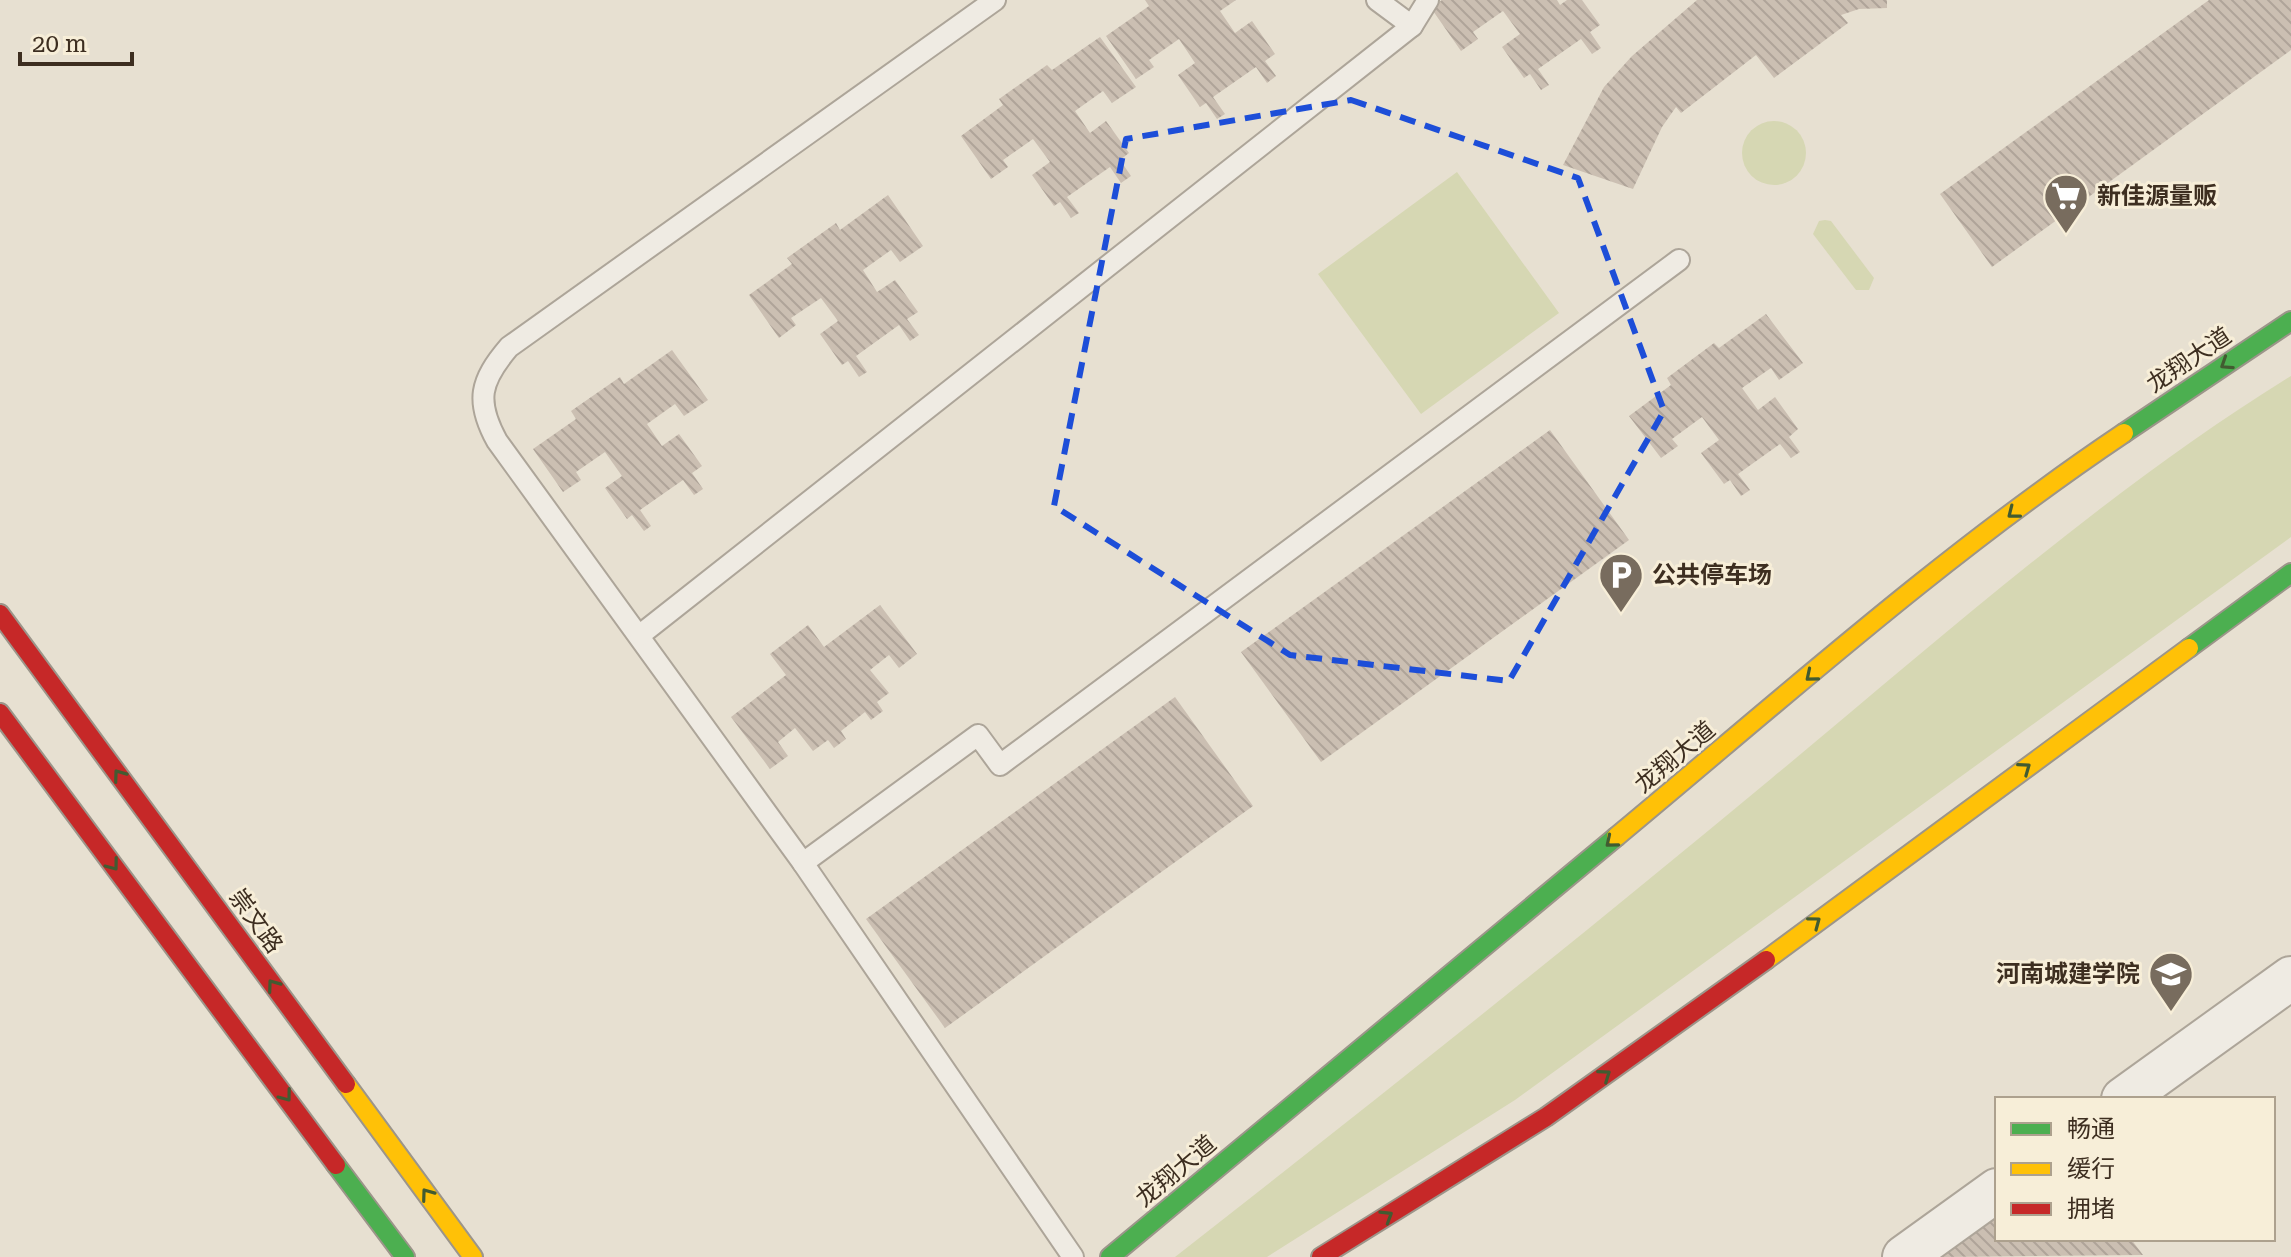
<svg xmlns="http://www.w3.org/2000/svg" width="2291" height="1257" viewBox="0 0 2291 1257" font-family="'Roboto Serif','Noto Sans SC',serif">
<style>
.grass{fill:#d6d7b3}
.building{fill:url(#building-back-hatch)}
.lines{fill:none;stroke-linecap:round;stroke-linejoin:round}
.lane-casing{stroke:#ada599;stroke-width:24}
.street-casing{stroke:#ada599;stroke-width:46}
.fast-casing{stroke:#9c958a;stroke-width:22}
.slow-casing{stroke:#9c958a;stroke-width:22}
.jam-casing{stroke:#9c958a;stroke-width:22}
.lane{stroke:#efebe3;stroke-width:20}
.street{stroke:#efebe3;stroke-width:42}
.fast{stroke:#4caf50;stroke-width:18}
.slow{stroke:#ffc107;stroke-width:18}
.jam{stroke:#c62828;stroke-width:18}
.oneway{stroke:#425b31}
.marked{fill:none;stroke:#1d4ed8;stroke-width:6;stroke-dasharray:16 10;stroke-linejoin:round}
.labels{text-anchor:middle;stroke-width:6;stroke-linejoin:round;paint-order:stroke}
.poi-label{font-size:24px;font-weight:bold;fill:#3d2e20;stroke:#f7eed8;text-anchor:start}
.street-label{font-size:24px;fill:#3d2e20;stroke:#f7eed8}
</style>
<defs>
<pattern id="building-back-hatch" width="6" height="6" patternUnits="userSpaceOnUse" patternTransform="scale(2)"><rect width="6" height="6" fill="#cbbfb2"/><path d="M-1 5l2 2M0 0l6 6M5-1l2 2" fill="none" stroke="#afa499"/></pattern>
</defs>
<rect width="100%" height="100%" fill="#e7e0d1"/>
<g class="grass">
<circle cx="1774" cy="153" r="32"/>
<path d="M1457,172L1559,313L1421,414L1318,274Z"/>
<path d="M1825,220L1831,221L1874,278L1869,290H1856L1813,234L1819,221Z"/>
<path d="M2291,376V537L1515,1100L1267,1257H1175C1376,1100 1576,941 1772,778C1940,639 2105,491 2291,376Z"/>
</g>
<g class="building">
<path d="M1145,0H1236L1220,11L1235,33L1252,21L1275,54L1265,61L1276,76L1267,83L1256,67L1213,97L1225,114L1217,119L1206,103L1200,107L1178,75L1195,63L1179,39L1149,60L1154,67L1136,79L1106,36L1149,6Z"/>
<path d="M1442,0H1557L1560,5L1567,0H1582L1600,25L1590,32L1601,48L1592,54L1581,39L1538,69L1549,85L1541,90L1530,74L1524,78L1502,47L1520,34L1503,11L1473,32L1478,39L1461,51L1431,8Z"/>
<path d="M1697,0H1887V8L1859,9L1841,15L1848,23L1774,78L1756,55L1681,113L1676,107L1662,127L1633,189L1563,165L1604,87L1632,56Z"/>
<path d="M2209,0H2291V50L1992,267L1940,194Z"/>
<path d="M1100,37L1136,87L1112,103L1103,91L1075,111L1090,133L1106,121L1129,153L1120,160L1131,176L1121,183L1110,167L1067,197L1079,213L1071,218L1060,202L1054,206L1032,175L1050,162L1033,139L1003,160L1008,167L991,179L961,136L1003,105L999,99L1047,65L1052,70Z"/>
<path d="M888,195L923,246L900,262L891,250L863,270L877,292L895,280L918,312L907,319L919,335L910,341L899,325L856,356L867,372L859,377L848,361L842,365L820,334L838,321L821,298L791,318L796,325L779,338L749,295L792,264L787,258L836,223L840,230Z"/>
<path d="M1766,314L1803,363L1779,380L1771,368L1742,388L1758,410L1775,397L1798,429L1789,437L1800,452L1791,458L1780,444L1738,474L1750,490L1741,496L1730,480L1724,484L1701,453L1719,440L1702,417L1672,439L1678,446L1661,458L1629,416L1671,385L1667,378L1714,343L1719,348Z"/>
<path d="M672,350L708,400L684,416L675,404L647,424L662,446L679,434L702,466L692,473L703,489L694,495L683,480L640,510L651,526L644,531L632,515L627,519L605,488L622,476L605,452L576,472L581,480L563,492L533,449L576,419L571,411L620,377L624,384Z"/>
<path d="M1550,430L1629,540L1321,762L1241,652Z"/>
<path d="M880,605L917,654L899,668L889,655L870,670L889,693L877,702L883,711L871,720L865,712L841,731L846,739L834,748L828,740L813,751L795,728L778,742L788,756L770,769L731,717L786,675L770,654L808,625L824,647Z"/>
<path d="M1175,697L1253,806L945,1028L866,919Z"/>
<path d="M1997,1216V1239H2131L2143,1255L1941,1257Z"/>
</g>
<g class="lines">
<g class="lane-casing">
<g id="lane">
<path d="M995,0L509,347C480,381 475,401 497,441L803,863L1073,1257"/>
<path d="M1377,0L1412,26"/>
<path d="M640,635L1412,26L1428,0"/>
<path d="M803,863L978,735L1000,765L1679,260"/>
</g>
</g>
<g class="street-casing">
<g id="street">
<path d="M2123,1099L2291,978"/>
<path d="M1904,1257L1997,1190"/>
</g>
</g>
<g class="fast-casing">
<g id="fast">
<path d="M2124,433L2291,321"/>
<path d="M2189,648L2291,573"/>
<path d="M336,1165L405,1257"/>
<path d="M1110,1257L1616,837"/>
</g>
</g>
<g class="slow-casing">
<g id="slow">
<path d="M1616,837C1782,699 1945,553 2124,433"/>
<path d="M1766,960L2189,648"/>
<path d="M346,1084L473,1257"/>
</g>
</g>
<g class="jam-casing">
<g id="jam">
<path d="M0,614L346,1084"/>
<path d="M0,713L336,1165"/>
<path d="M1321,1257L1546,1117L1766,960"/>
</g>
</g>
<use href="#lane" class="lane"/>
<use href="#street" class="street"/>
<use href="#fast" class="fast"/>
<use href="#slow" class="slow"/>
<use href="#jam" class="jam"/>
</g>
<defs><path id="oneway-chevron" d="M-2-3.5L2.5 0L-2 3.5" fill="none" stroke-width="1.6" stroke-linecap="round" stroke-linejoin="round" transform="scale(2)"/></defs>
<g class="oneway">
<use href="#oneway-chevron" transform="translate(2226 364) rotate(147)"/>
<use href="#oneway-chevron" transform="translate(2013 513) rotate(142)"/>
<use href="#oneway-chevron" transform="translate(1811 676) rotate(140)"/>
<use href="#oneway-chevron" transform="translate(2025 768) rotate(-36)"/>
<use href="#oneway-chevron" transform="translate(119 775) rotate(-126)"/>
<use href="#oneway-chevron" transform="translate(1611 842) rotate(140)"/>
<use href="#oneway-chevron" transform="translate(113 865) rotate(53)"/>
<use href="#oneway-chevron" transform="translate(1815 922) rotate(-37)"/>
<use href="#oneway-chevron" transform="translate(273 985) rotate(-126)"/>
<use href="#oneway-chevron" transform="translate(1605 1075) rotate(-35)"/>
<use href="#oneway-chevron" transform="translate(286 1096) rotate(53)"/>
<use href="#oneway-chevron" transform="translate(427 1194) rotate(-126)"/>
<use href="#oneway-chevron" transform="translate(1387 1216) rotate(-32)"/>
</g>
<path class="marked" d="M1351,100L1578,178L1664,411L1509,681L1290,655L1054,506L1126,139Z"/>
<defs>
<g id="supermarket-pin" transform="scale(2.3)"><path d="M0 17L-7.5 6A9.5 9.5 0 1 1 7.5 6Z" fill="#786c5e" stroke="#f7eed8"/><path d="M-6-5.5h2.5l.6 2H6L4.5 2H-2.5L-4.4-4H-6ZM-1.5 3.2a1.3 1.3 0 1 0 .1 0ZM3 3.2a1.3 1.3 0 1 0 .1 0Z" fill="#fff"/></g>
<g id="parking-pin" transform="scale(2.3)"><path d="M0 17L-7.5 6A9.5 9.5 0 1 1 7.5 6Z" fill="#786c5e" stroke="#f7eed8"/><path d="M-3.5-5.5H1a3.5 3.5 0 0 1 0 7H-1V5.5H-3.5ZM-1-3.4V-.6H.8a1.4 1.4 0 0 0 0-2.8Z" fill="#fff"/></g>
<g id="university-pin" transform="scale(2.3)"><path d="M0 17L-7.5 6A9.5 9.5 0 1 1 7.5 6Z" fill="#786c5e" stroke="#f7eed8"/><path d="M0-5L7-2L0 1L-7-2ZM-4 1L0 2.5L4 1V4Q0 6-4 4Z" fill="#fff"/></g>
</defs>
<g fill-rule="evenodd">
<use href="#supermarket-pin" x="2066" y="196"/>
<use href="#parking-pin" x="1621" y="575"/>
<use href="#university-pin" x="2171" y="974"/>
</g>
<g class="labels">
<g class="poi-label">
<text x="2097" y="204">新佳源量贩</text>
<text x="1652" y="583">公共停车场</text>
<text x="2140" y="982" text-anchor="end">河南城建学院</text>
</g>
<g class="street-label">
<text transform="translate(2189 360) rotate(-34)" y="8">龙翔大道</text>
<text transform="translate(1675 757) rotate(-40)" y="8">龙翔大道</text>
<text transform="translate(256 921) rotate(54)" y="8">崇文路</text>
<text transform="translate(1176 1171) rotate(-40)" y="8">龙翔大道</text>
</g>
</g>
<rect x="1995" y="1097" width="280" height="144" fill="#f7eed8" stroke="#ada18e" stroke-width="2"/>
<rect x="2011" y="1123" width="40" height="12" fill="#4caf50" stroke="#ada18e" stroke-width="2"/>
<text x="2067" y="1137" font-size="24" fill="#3d2e20">畅通</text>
<rect x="2011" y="1163" width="40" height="12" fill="#ffc107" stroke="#ada18e" stroke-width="2"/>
<text x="2067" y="1177" font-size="24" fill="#3d2e20">缓行</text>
<rect x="2011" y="1203" width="40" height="12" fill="#c62828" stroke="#ada18e" stroke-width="2"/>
<text x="2067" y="1217" font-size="24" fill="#3d2e20">拥堵</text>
<path d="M20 52v12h112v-12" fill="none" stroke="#3d2e20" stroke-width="4"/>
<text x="32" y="52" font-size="24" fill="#3d2e20" stroke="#f7eed8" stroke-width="6" paint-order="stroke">20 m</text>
</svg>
